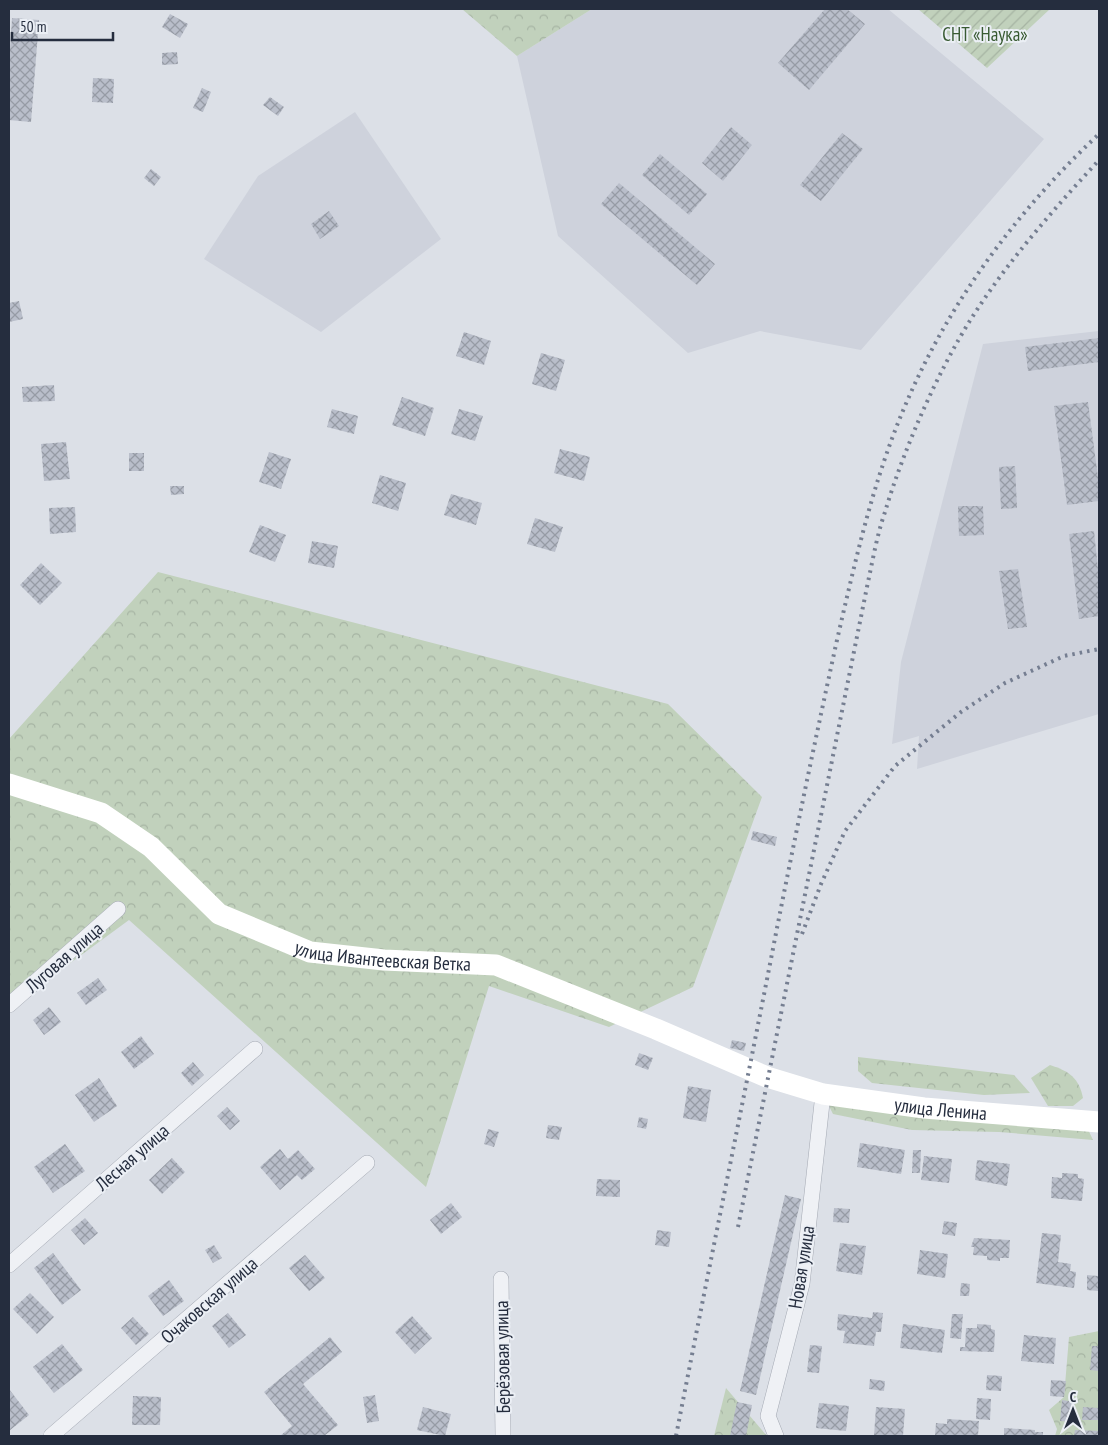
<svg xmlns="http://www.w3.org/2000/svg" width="1108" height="1445" viewBox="0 0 1108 1445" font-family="'PT Sans Narrow',sans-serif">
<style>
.built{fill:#ced2dc}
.forest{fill:url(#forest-crowns)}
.garden{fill:url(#garden-furrows)}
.building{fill:url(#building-cross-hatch)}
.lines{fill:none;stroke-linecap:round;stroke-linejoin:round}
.minor-casing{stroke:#a5aab4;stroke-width:16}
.minor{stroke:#eff1f5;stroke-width:15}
.secondary{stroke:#fff;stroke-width:21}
.rail{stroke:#757e91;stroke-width:4;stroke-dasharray:2.5 5;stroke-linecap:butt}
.labels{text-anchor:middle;stroke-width:4;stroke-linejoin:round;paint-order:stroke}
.park-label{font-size:19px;fill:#385a32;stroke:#ebeff5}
.street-label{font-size:19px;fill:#252d3e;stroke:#ebeff5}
</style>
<defs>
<pattern id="forest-crowns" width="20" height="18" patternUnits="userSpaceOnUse" patternTransform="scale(1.25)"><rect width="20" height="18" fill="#c1d1bc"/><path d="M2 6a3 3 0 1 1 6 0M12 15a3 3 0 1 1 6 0" fill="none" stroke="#a6b4a3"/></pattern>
<pattern id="garden-furrows" width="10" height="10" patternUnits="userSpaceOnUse" patternTransform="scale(1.25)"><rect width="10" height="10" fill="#c1d1bc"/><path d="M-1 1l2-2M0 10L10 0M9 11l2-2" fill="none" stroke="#a6b4a3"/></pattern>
<pattern id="building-cross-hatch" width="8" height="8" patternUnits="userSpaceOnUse" patternTransform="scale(1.25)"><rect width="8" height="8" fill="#b9beca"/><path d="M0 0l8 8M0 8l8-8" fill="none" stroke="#969ba5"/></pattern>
</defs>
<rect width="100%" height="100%" fill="#dce0e7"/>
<g class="built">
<path d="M592,9H888L1044,139L861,350L760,331L688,353L558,236L517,56Z"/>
<path d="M355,112L441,239L321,332L204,259L258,176Z"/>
<path d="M1099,331V714L917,769L919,736L892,744L901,662L983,344Z"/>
</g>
<g class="forest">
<path d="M462,9H592L517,56Z"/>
<path d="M158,572L668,704L762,797L693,987L609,1027L489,986L426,1187L129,920L9,1008V739Z"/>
<path d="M858,1057L1014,1075L1030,1093L984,1095L872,1083L858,1071Z"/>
<path d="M1050,1065C1069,1071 1079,1078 1083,1098L1073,1106H1048L1031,1078Z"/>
<path d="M828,1104L1085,1123L1093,1140L999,1132L912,1130L833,1114Z"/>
<path d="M1099,1331V1436H1055L1057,1429L1049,1410L1064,1397L1069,1337Z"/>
<path d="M726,1388L767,1436H714Z"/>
</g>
<path class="garden" d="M918,9H1050L987,68Z"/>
<g class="building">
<path d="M825,9H847L865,24L809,90L778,63Z"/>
<path d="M170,14L188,24L180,38L162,27Z"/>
<path d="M12,18L39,20L31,122L9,120V65Z"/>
<path d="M177,52L178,64L162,65V53Z"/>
<path d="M93,78L114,79L113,103L92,102Z"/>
<path d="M202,88L211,92L203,112L193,108Z"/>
<path d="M270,97L284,107L278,116L263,105Z"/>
<path d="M731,127L752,145L723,181L702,163Z"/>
<path d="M842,133L863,149L821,201L800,185Z"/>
<path d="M660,154L707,194L689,215L642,175Z"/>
<path d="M151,169L161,177L154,186L144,178Z"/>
<path d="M619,183L715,264L697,285L601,204Z"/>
<path d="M329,211L339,226L320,239L311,224Z"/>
<path d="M19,301L23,319L9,322V303Z"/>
<path d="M464,332L491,341L484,365L456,356Z"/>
<path d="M1099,338V362L1028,371L1025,347Z"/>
<path d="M541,353L565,360L556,391L532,384Z"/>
<path d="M54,385L55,401L23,402L22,387Z"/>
<path d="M402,397L434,408L425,436L392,425Z"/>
<path d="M1088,402L1099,485V501L1067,505L1054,406Z"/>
<path d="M332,409L358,416L354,434L327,427Z"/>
<path d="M459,409L483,416L475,441L451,434Z"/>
<path d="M66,442L70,479L44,481L41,444Z"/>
<path d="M560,449L590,457L584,481L554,473Z"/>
<path d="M269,452L291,459L281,489L259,482Z"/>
<rect x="129" y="453" width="15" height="18"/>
<path d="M1015,466L1017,508L1001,509L999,467Z"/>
<path d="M380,475L406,483L398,511L372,503Z"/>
<path d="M170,486H184V494L171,495Z"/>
<path d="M451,494L482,503L476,525L444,515Z"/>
<path d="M958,506H983L984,535L959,536Z"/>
<path d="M75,507L76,532L50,534L49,508Z"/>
<path d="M535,518L563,527L555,552L527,544Z"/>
<path d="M260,525L286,535L275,562L249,552Z"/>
<path d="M1094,531L1099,579V616L1079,619L1069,534Z"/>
<path d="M312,541L338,546L334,568L308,563Z"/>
<path d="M41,563L62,583L40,605L20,585Z"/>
<path d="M1018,569L1027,627L1008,629L999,571Z"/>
<path d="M753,831L777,837L775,846L751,840Z"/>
<path d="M98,978L107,990L86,1005L77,993Z"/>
<path d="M49,1007L61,1022L44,1035L33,1020Z"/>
<path d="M141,1036L154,1054L134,1069L121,1052Z"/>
<path d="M732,1040L746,1043L744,1051L730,1048Z"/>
<path d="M639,1053L653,1058L648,1070L635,1065Z"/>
<path d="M193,1062L204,1075L192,1086L181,1073Z"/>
<path d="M99,1078L117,1106L94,1122L75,1095Z"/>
<path d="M688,1086L711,1090L706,1122L683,1118Z"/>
<path d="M227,1107L240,1121L230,1130L217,1116Z"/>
<path d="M639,1117L648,1119L646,1129L637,1127Z"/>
<path d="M548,1125L562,1127L559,1140L546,1138Z"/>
<path d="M488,1129L499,1132L494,1147L484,1144Z"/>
<path d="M860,1143L905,1150L901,1174L857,1167Z"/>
<path d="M65,1144L85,1171L53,1193L34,1167Z"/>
<path d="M280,1149L288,1159L298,1150L315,1169L302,1180L297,1175L280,1190L260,1167Z"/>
<path d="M913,1150H921L920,1173H912Z"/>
<path d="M924,1156L952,1159L949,1183L921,1180Z"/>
<path d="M172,1158L185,1172L162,1194L149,1180Z"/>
<path d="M977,1160L1010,1164L1007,1186L975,1180Z"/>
<path d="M1062,1173L1078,1174V1178L1084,1179L1082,1201L1051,1198L1052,1177L1062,1178Z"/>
<path d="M597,1179L620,1180V1197L596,1196Z"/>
<path d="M785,1195L801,1199L756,1395L740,1391Z"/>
<path d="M451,1203L462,1217L441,1234L430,1220Z"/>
<path d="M834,1208L850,1209L849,1223L833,1222Z"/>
<path d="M85,1218L98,1233L84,1245L71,1230Z"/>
<path d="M944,1221L957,1223L955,1236L942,1234Z"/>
<path d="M657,1230L671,1232L669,1247L655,1245Z"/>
<path d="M1042,1233L1061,1235L1058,1262L1071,1264L1070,1271L1076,1272L1074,1288L1036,1283Z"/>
<path d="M974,1238L1010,1240L1009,1258H1000V1261L987,1260V1256L973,1255L974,1247H971Z"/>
<path d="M840,1243L866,1246L862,1275L836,1271Z"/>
<path d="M214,1245L222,1258L213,1263L205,1250Z"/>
<path d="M920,1250L948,1254L945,1278L917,1274Z"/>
<path d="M53,1253L81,1290L62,1305L34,1268Z"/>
<path d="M305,1255L325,1278L309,1291L289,1268Z"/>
<path d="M1087,1275L1098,1276V1291L1087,1290Z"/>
<path d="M169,1280L184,1301L163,1316L148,1296Z"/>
<path d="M961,1283L970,1284L969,1296H960Z"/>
<path d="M30,1293L54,1317L37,1334L13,1309Z"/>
<path d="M873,1312L883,1313L881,1332H876L874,1346L843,1343L845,1331L837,1330L838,1314L872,1318Z"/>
<path d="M228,1313L246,1335L229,1348L212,1326Z"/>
<path d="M952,1314H963L961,1339L950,1338Z"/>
<path d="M412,1316L432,1338L415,1354L395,1332Z"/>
<path d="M133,1317L149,1334L136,1345L121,1328Z"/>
<path d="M903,1324L945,1330L942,1353L900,1348Z"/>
<path d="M977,1324L991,1325V1329L995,1330L994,1352L960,1351V1347H965L966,1328H977Z"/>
<path d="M1024,1335L1056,1338L1054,1364L1021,1361Z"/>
<path d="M330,1337L342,1352L303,1384L338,1425L324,1436H280L292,1426L264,1392Z"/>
<path d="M62,1344L83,1370L54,1393L33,1367Z"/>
<path d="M810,1345L822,1346L819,1373L807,1372Z"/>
<path d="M1092,1346H1099V1371L1090,1370Z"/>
<path d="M987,1375L1002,1376L1001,1391L986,1390Z"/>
<path d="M870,1379L885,1381L884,1391L869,1389Z"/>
<path d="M1051,1380L1066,1381L1064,1397L1050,1396Z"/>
<path d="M9,1389L29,1415L9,1431Z"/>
<path d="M375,1395L379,1421L367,1423L363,1397Z"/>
<path d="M133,1396L161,1397L160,1425H132Z"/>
<path d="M977,1398L991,1399L990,1420L976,1419Z"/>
<path d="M1062,1400L1075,1402L1073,1422L1060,1421Z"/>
<path d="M737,1402L752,1405L746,1436H730Z"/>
<path d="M819,1403L849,1406L846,1431L816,1428Z"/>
<path d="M423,1407L451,1414L445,1436L417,1430Z"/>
<path d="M876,1407L905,1409L903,1436H874Z"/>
<path d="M1083,1407L1099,1408V1420H1082Z"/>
<path d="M947,1419L979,1421L978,1436L935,1435L936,1423L947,1424Z"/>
<path d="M1004,1428L1035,1430V1432H1043V1436H1004Z"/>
<path d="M1075,1430L1099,1431V1436H1074Z"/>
</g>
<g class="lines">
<g class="minor-casing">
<g id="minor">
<path d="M9,1005L118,909"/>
<path d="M9,1265L255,1049"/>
<path d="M501,1279L503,1436"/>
<path d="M51,1436L367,1163"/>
<path d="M776,1436L768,1416L802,1284L823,1094"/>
</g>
</g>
<use href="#minor" class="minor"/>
<path class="secondary" id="s1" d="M9,784L101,813L151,847L219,914L310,952L384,960L496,965L656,1029L767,1077L823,1094L924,1108L1099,1122"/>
<g class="rail">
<path d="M802,934L821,884L845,831L895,766L961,712L1005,683L1064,656L1099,649"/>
<path d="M738,1227L868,582C873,559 877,535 885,512C903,451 937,373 971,319C1007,262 1054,209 1099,160"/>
<path d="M676,1436C709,1267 744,1098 777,928C796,832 816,736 837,640C856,558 874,476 908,399C952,298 1019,209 1099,134"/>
</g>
</g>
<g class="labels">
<g class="park-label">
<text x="985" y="41">СНТ «Наука»</text>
</g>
<g class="street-label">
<text dy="7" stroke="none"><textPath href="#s1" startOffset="424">улица Ивантеевская Ветка</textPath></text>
<text transform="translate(64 957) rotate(-41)" y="7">Луговая улица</text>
<text dy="7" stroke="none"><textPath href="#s1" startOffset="1008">улица Ленина</textPath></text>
<text transform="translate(132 1157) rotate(-41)" y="7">Лесная улица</text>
<text transform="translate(801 1267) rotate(-81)" y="7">Новая улица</text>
<text transform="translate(209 1300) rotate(-41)" y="7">Очаковская улица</text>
<text transform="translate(502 1357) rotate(-91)" y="7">Берёзовая улица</text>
</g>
</g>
<rect width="1108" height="1445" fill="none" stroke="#252d3e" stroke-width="20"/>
<g transform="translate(1073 1410)" stroke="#ebeff5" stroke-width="4" paint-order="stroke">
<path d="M0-4L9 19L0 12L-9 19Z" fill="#252d3e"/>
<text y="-8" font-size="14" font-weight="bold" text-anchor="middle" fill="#252d3e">С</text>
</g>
<path d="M12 32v8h101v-8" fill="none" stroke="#252d3e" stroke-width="2.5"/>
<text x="20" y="32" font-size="15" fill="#252d3e" stroke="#ebeff5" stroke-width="4" paint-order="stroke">50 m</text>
</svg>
